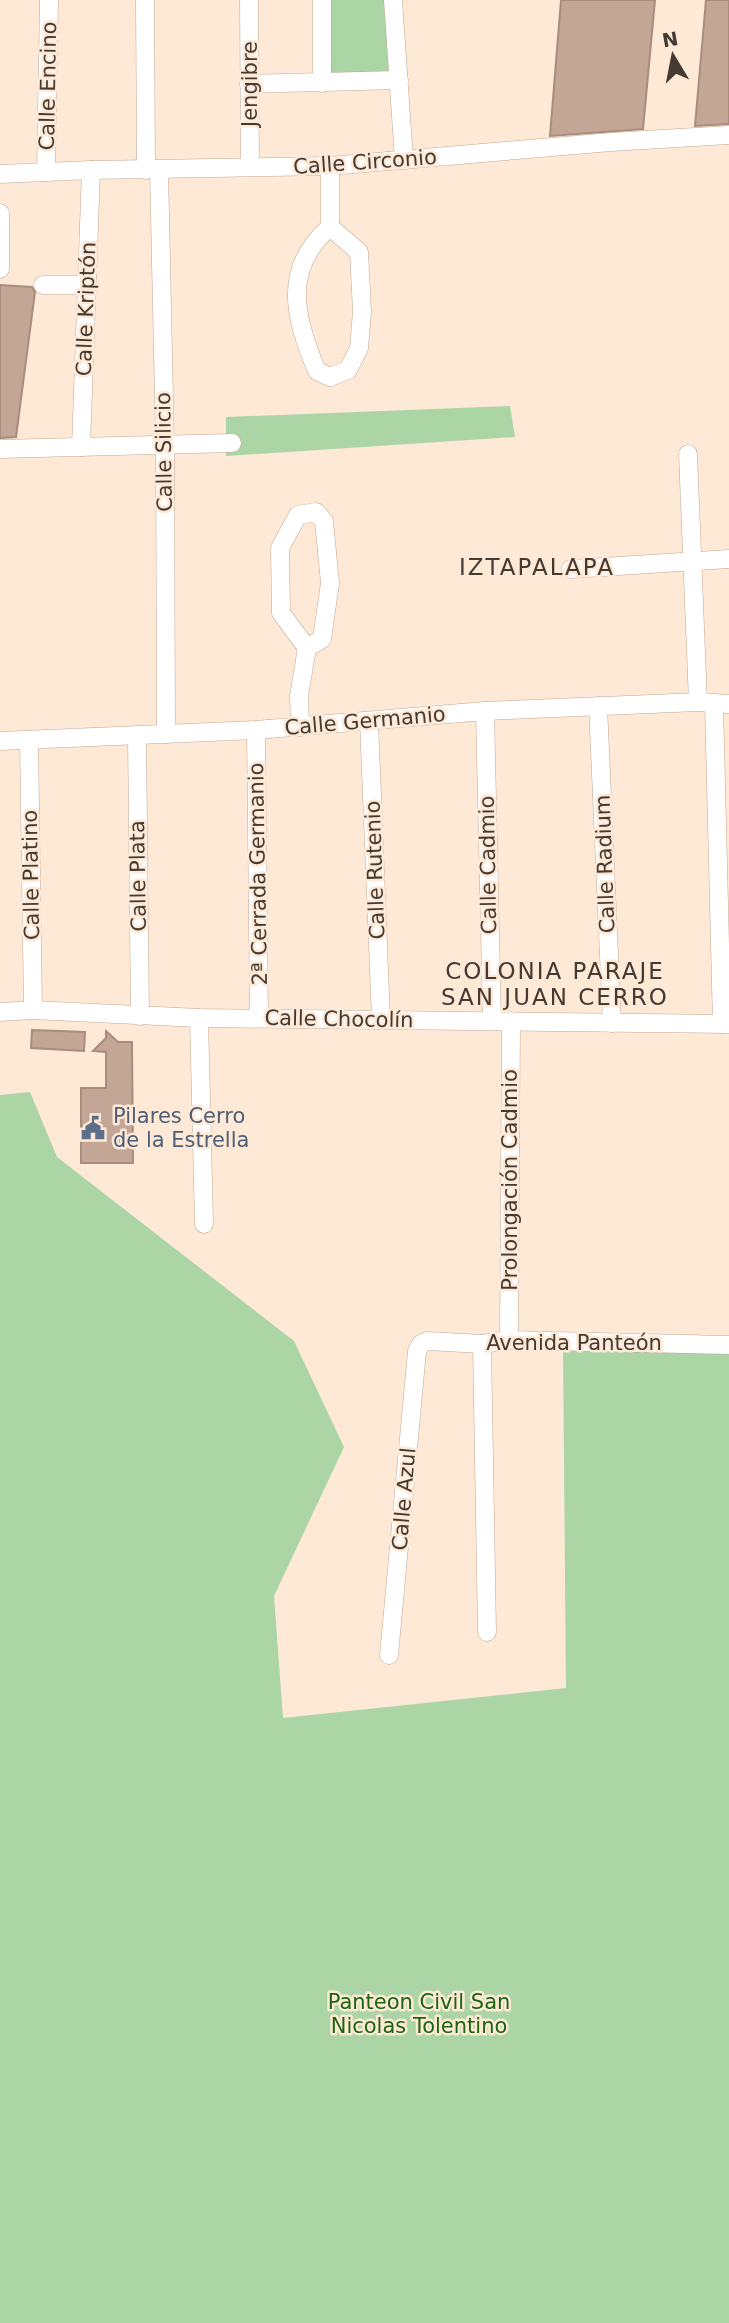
<svg xmlns="http://www.w3.org/2000/svg" width="729" height="2323" viewBox="0 0 729 2323" font-family="'DejaVu Sans',sans-serif">
<style>
.green{fill:#acd5a5}
.building{fill:#c3a695;stroke:#a98d7c;stroke-width:2}
.lines{fill:none;stroke-linecap:round;stroke-linejoin:round}
.street-casing{stroke:#c0a892;stroke-width:19}
.street{stroke:#fff;stroke-width:18}
.labels{text-anchor:middle;stroke-width:5;stroke-linejoin:round;paint-order:stroke}
.street-label{font-size:21px;fill:#453a31;stroke:#fee9d7}
.service-label{font-size:21px;fill:#4e5e75;stroke:#fee9d7;text-anchor:start}
.park-label{font-size:21px;fill:#19660d;stroke:#fee9d7}
.neighbourhood-label{font-size:23px;letter-spacing:2px;fill:#453a31;stroke:#fee9d7}
</style>
<rect width="100%" height="100%" fill="#fee9d7"/>
<g class="green">
<path d="M322,0H393L399,80L322,83Z"/>
<path d="M510,406L515,437L226,456V417Z"/>
<path d="M30,1092L57,1157L294,1341L344,1447L274,1596L283,1718L566,1688L563,1349L729,1354V2323H0V1095Z"/>
</g>
<g class="building">
<path d="M561,0H655L643,129L550,136Z"/>
<path d="M706,0H729V124L695,126Z"/>
<path d="M0,285L32,287L35,292L16,437L0,438Z"/>
<path d="M32,1030L85,1032L84,1051L31,1048Z"/>
<path d="M106,1031L118,1042H132L133,1163H81V1088H106V1052L93,1051L106,1038Z"/>
</g>
<g class="lines">
<g class="street-casing">
<g id="street">
<path d="M145,0L146,170"/>
<path d="M249,0L250,167"/>
<path d="M393,0L404,160"/>
<path d="M322,83V0"/>
<path d="M249,84L399,80"/>
<path d="M159,170L165,446L166,734"/>
<path d="M46,172L49,0"/>
<path d="M0,174L91,170L330,166L611,142L729,135"/>
<path d="M0,213V269"/>
<path d="M330,227L359,252L362,311L359,348L348,370L330,377L317,371C295,319 281,269 330,227V166"/>
<path d="M43,285H86"/>
<path d="M81,447L91,170"/>
<path d="M0,449L232,443"/>
<path d="M688,454L698,702"/>
<path d="M571,569L729,559"/>
<path d="M714,704L722,1024"/>
<path d="M598,706L612,1023"/>
<path d="M485,711L492,1020"/>
<path d="M369,721L381,1019"/>
<path d="M300,727L299,696L307,648L281,613L280,548L298,515L316,512L324,521L330,583L322,639L307,648"/>
<path d="M256,730L259,1018"/>
<path d="M137,735L140,1016"/>
<path d="M29,740L33,1010"/>
<path d="M0,741L256,730L485,711L698,702L729,704"/>
<path d="M0,1012L33,1010L199,1018L729,1024"/>
<path d="M199,1018L204,1224"/>
<path d="M509,1340L511,1021"/>
<path d="M482,1344L487,1632"/>
<path d="M389,1655L417,1351L421,1344L427,1341L482,1344L509,1340L729,1345"/>
</g>
</g>
<use href="#street" class="street"/>
</g>
<defs>
<g id="civic-bare" transform="scale(1.89)"><path d="M-.6-6.5H3V-4.5H.6V-3L4-1V1h2V6H-6V1h2V-1L-.6-3ZM-1.2 2.5V6h2.4V2.5Z" fill="#5c6f8a" stroke="#fee9d7" stroke-width="2.5" paint-order="stroke"/></g>
</defs>
<g fill-rule="evenodd">
<use href="#civic-bare" x="93" y="1128"/>
</g>
<g class="labels">
<g class="street-label">
<text transform="translate(250 84) rotate(-90)" y="7">Jengibre</text>
<text transform="translate(48 86) rotate(-89)" y="7">Calle Encino</text>
<text transform="translate(365 162) rotate(-4)" y="7">Calle Circonio</text>
<text transform="translate(86 309) rotate(-88)" y="7">Calle Kriptón</text>
<text transform="translate(164 452) rotate(-91)" y="7">Calle Silicio</text>
<text transform="translate(365 721) rotate(-5)" y="7">Calle Germanio</text>
<text transform="translate(605 864) rotate(-92)" y="7">Calle Radium</text>
<text transform="translate(488 865) rotate(-91)" y="7">Calle Cadmio</text>
<text transform="translate(375 870) rotate(-92)" y="7">Calle Rutenio</text>
<text transform="translate(258 874) rotate(-91)" y="7">2ª Cerrada Germanio</text>
<text transform="translate(31 875) rotate(-91)" y="7">Calle Platino</text>
<text transform="translate(138 876) rotate(-91)" y="7">Calle Plata</text>
<text transform="translate(339 1019) rotate(1)" y="7">Calle Chocolín</text>
<text transform="translate(510 1180) rotate(-90)" y="7">Prolongación Cadmio</text>
<text x="574" y="1350">Avenida Panteón</text>
<text transform="translate(404 1499) rotate(-85)" y="7">Calle Azul</text>
</g>
<g class="service-label">
<text x="113" y="1123">Pilares Cerro<tspan x="113" dy="24">de la Estrella</tspan></text>
</g>
<g class="park-label">
<text x="419" y="2009">Panteon Civil San<tspan x="419" dy="24">Nicolas Tolentino</tspan></text>
</g>
<g class="neighbourhood-label">
<text x="537" y="575">IZTAPALAPA</text>
<text x="555" y="979">COLONIA PARAJE<tspan x="555" dy="26">SAN JUAN CERRO</tspan></text>
</g>
</g>
<g transform="translate(673 56) rotate(350)" stroke="#fee9d7" stroke-width="5" paint-order="stroke">
<path d="M0-5L12 26L0 18L-12 26Z" fill="#453a31"/>
<text y="-10" font-size="19" font-weight="bold" text-anchor="middle" fill="#453a31">N</text>
</g>
</svg>
